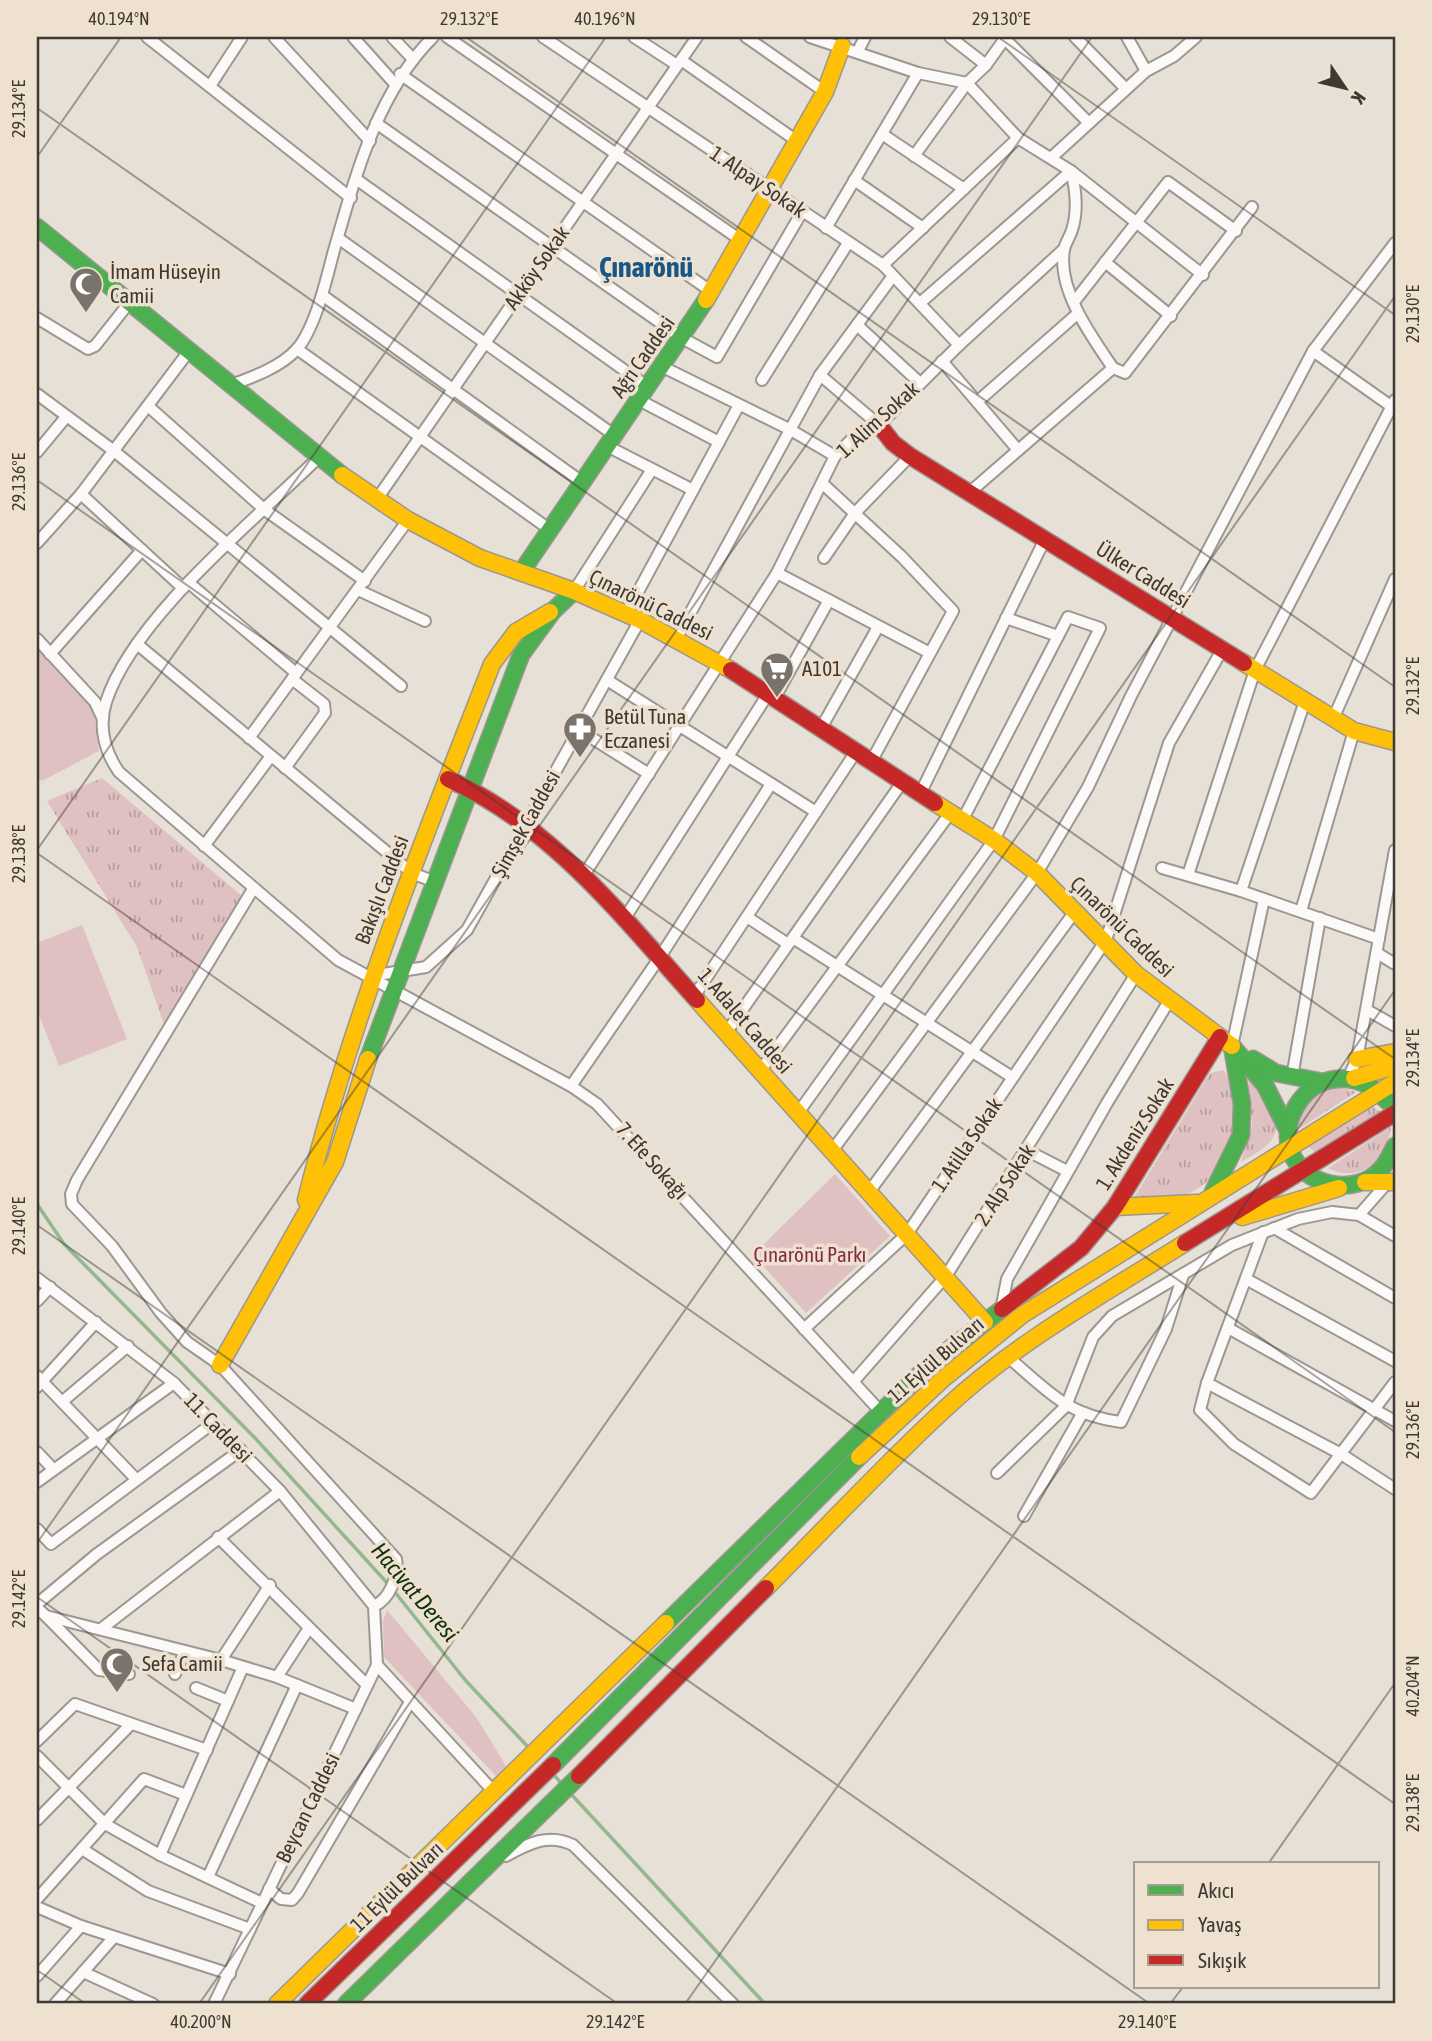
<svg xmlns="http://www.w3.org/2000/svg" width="1432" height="2041" viewBox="0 0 1432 2041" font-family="'Asap Condensed',sans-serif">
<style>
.grass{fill:url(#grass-tufts)}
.park{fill:#e0c1c2}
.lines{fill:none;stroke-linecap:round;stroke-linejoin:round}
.stream{stroke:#95b78e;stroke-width:3.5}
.street-casing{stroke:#9c9790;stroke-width:14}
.fast-casing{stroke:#9c9790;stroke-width:19}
.slow-casing{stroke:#9c9790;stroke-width:19}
.jam-casing{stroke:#9c9790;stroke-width:19}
.street{stroke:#fbfaf9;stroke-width:10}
.fast{stroke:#4caf50;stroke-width:16}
.slow{stroke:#ffc107;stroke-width:16}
.jam{stroke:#c62828;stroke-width:16}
.ticks{fill:none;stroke:#3e3932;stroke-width:2;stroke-opacity:0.45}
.labels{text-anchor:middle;stroke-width:7;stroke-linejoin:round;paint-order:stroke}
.street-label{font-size:21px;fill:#3e3932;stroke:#eee1cf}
.poi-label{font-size:21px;fill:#3e3932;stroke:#eee1cf;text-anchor:start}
.park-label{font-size:21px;fill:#862b47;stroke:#eee1cf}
.water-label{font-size:23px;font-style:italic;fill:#0e320d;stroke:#eee1cf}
.district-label{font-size:28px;font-weight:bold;fill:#175685;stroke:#eee1cf}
.neatline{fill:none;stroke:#3e3932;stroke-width:2.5}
.ticks-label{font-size:18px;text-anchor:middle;fill:#3e3932}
</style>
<defs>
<pattern id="grass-tufts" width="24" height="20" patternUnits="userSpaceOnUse" patternTransform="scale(1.75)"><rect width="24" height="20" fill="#e0c1c2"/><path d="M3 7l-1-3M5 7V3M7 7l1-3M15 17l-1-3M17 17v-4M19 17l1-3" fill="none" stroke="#b79e9e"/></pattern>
</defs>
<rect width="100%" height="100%" fill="#e7e0d6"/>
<g class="grass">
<path d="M102,778L242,896L165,1027L137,947L47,801Z"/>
<path d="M1223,1070C1253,1107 1232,1180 1184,1195C1168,1200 1148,1200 1131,1203L1210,1073Z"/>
<path d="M1248,1078C1269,1090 1290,1119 1269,1143C1262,1151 1250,1156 1241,1162L1252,1124Z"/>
<path d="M1328,1088H1342L1356,1092L1299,1129C1295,1104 1309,1099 1328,1088Z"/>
<path d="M1372,1106L1380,1112L1315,1152L1307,1146Z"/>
<path d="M1391,1127C1387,1161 1359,1184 1328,1168Z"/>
</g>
<g class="park">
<path d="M37,645L90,705L94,714L99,751L42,781L37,777Z"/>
<path d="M82,925L127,1039L59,1066L37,1010V943Z"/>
<path d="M835,1174L890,1236L806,1313L753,1255Z"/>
<path d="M387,1610L476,1717L506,1766L496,1776L384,1657L383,1621Z"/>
</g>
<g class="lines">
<g class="stream">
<path d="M37,1204L64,1244L255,1438L389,1585"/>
<path d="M394,1591L466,1681L530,1749"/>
<path d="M552,1773L563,1785"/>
<path d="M571,1794L765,2004"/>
</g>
<g class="street-casing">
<g id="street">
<path d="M147,37L351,198"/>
<path d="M274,37L370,141"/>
<path d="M353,37L395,84"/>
<path d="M392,37L412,58"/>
<path d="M447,37L742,241"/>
<path d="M543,37L883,265L959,345"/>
<path d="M634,37L677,65"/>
<path d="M746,37L825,92"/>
<path d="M810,37L918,73L967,83L1018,138L1071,171C1076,190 1078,211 1072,230C1070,237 1065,243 1064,250C1057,290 1092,337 1113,368"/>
<path d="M950,37L986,65"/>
<path d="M1075,37L1126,89"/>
<path d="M1127,37L1146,71"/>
<path d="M1005,39L1089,123"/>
<path d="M858,51L865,37"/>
<path d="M681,60L797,141"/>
<path d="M400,74L712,292"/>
<path d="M210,86L242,37"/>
<path d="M376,123L682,338L717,357L802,212"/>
<path d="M882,134L964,189"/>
<path d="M914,156L967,83L986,65L1006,37"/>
<path d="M1052,157L1146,71L1174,56L1196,37"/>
<path d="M356,179L648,387"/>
<path d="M854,180L923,228"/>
<path d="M826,228L918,73"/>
<path d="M338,238L614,435"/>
<path d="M1105,262L1171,316"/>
<path d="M883,265L1018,138"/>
<path d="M322,295L582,482"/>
<path d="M1074,302L1168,182L1236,231"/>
<path d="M920,303L1071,171L1203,275"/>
<path d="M37,318L88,349L95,346L129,303"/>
<path d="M857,325L920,383"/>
<path d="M297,349L549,529"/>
<path d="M1313,351L1395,409"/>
<path d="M942,361L1018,450"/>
<path d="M663,367L789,429L835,456"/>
<path d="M1113,368L1125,373L1252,207"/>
<path d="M820,375L879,425"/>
<path d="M762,380L848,243"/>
<path d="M231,385C253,377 281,367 297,349C315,328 326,281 333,254C355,178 376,94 433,37"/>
<path d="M37,394L114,451L401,686"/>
<path d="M639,400L719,442"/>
<path d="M977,402L1076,315"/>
<path d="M148,406L265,510L365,581"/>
<path d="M607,446L693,490"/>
<path d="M37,452L66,417"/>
<path d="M318,458C255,520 133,618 106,702C98,727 105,752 119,772L338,960L571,1086L597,1104L880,1411"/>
<path d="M823,484L902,557L953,611L871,762"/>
<path d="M970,492L1113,368"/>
<path d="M81,494L183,588"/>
<path d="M377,499L697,37"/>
<path d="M37,543L81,494L189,351"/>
<path d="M824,558L855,513L910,456"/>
<path d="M777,573L930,653"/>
<path d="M189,583L296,673"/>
<path d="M358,590L425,621"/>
<path d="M574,591L651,471"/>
<path d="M626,614L739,405"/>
<path d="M1006,618L1058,636"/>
<path d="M37,639L95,702L103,719"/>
<path d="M676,639L820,375L893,276"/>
<path d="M137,644L412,873L435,882"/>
<path d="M50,654L142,550"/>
<path d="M607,680L816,812"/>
<path d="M774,699L829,600"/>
<path d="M1333,719L1395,579"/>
<path d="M579,730L649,774"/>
<path d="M820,730L878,627"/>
<path d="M249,738L408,520"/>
<path d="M285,768L325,713L324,704L292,679"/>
<path d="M921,792L1045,539"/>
<path d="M204,846L271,756"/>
<path d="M1162,868L1241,891L1379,939"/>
<path d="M584,875L777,573L835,456L854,437L879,425L959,345L1063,250"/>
<path d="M1188,875L1255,670L1395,400"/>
<path d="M253,889L77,1180L71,1194L72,1204L112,1246L161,1313L187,1342L220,1365L396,1559C399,1575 390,1599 374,1606"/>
<path d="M1241,891L1305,701"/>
<path d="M1301,911L1354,731"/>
<path d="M747,917L788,944"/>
<path d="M625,918L768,694"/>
<path d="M793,938L1012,1077"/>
<path d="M1377,953L1395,964"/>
<path d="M371,976L426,967L467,930L640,620"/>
<path d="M695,995L855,753"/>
<path d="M1367,1010L1395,1026"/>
<path d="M726,1033L903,781"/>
<path d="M1232,1046L1264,899"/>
<path d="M760,1071L951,812"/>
<path d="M1292,1077L1320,918"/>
<path d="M1348,1078L1357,1059L1395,850"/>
<path d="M571,1086L660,957L771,784"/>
<path d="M798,1113L994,840L1100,628L1068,617L963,819"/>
<path d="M832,1151L1037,873L1088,787L1131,696L1313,351L1395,243"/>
<path d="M1028,1151L1067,1171"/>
<path d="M869,1192L1076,910"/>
<path d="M1359,1215L1388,1182"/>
<path d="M1274,1228L1395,1298"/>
<path d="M1263,1232L1207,1383L1200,1410L1234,1444L1311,1493L1395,1382"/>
<path d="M37,1278L174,1383L280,1491L374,1606"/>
<path d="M1246,1279L1395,1361"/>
<path d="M37,1301L50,1287"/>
<path d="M1001,1310L1007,1279L1107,1103L1169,1001"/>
<path d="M1228,1328L1395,1421"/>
<path d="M804,1329L907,1234L1106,940L1169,743L1222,650"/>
<path d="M1008,1357C1048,1391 1066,1415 1121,1422L1166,1329L1183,1275"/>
<path d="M37,1376L136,1479"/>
<path d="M854,1381L946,1276L1136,974"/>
<path d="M1207,1383L1341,1454L1395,1489"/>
<path d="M37,1387L96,1322"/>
<path d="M63,1401L128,1346"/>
<path d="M37,1452L53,1469"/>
<path d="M997,1473L1066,1406L1093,1337L1112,1316L1232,1245L1298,1219L1332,1212L1359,1215L1395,1236"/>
<path d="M37,1482L174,1383"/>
<path d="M1024,1516L1082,1414"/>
<path d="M37,1529L51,1544L213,1423"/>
<path d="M218,1537L366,1684"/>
<path d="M37,1604L97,1554L241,1450"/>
<path d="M37,1608L46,1616L221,1660L277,1677L356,1709"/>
<path d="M46,1616L99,1670L129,1674"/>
<path d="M101,1629L280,1491"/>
<path d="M221,1660L270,1585"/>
<path d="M377,1665L495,1793"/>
<path d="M175,1674L185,1651"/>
<path d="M277,1677L309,1628"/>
<path d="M196,1688L228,1701"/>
<path d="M37,1741L75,1704L207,1750"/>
<path d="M37,1756L105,1824L160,1855L262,1903"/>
<path d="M37,1820L131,1724"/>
<path d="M82,1849L148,1891L250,1929"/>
<path d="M160,1855L243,1667"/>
<path d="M506,1856C529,1843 549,1833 573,1845L733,2004"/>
<path d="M208,1877L297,1685"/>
<path d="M269,1889L281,1899L292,1900L298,1893L410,1702"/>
<path d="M37,1899L144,1779L186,1795"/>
<path d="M37,1907L81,1926L230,1974"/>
<path d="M83,1972L153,2004"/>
<path d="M37,1976L81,1926"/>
<path d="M55,2004L114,1937"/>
<path d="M214,2004L377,1665L374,1606"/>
</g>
</g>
<g class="fast-casing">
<g id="fast">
<path d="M37,227L342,475"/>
<path d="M522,571L706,300"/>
<path d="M1232,1046L1265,1085L1288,1131"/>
<path d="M368,1059L521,655L553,611L574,591"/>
<path d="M1253,1059L1276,1073L1323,1082"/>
<path d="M1387,1101C1372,1084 1353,1075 1330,1080C1300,1087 1280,1124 1291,1152C1304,1187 1356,1197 1381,1169C1387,1163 1391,1153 1395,1146"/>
<path d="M1213,1192L1241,1135L1242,1104L1232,1046"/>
<path d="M666,1623L930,1364L1002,1309"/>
<path d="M553,1765L859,1457"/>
<path d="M346,2004L579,1776"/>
</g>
</g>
<g class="slow-casing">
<g id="slow">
<path d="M706,300L825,92L842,46"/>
<path d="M342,475L408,520L480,558L574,591L640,620L731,670"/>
<path d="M1244,663L1354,731L1395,742"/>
<path d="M935,803L994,840L1037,873L1136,974L1232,1046"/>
<path d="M697,1000L985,1322"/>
<path d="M1357,1059L1395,1052"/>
<path d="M1354,1078L1395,1066"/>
<path d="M1365,1182H1395"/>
<path d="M306,1200C352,1015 423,841 492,664L516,632L550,612"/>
<path d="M1115,1207L1196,1203"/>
<path d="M1242,1217L1339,1188"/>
<path d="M220,1365L335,1162L368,1059"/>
<path d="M859,1457L944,1378L1022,1315L1395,1082"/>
<path d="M766,1588C826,1528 885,1464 947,1407C1018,1341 1104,1294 1185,1243"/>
<path d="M277,2004L666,1623"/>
</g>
</g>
<g class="jam-casing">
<g id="jam">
<path d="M879,425L893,443L910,456L1244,663"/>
<path d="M731,670L935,803"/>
<path d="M448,779C553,826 622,917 697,1000"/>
<path d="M1185,1243L1395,1113"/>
<path d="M1002,1309L1081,1248L1115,1207L1220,1037"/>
<path d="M579,1776L766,1588"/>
<path d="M307,2004L553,1765"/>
</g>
</g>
<use href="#street" class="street"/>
<use href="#fast" class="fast"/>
<use href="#slow" class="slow"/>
<use href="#jam" class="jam"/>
</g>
<path class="ticks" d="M466,37L1395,687M998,37L1395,315M37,108L1395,1059M37,157L121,37M37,480L1395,1432M37,850L606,37M37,853L1395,1804M37,1225L1150,2004M37,1543L1092,37M37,1597L618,2004M1268,1864L1395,1683M37,1970L86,2004M199,2004L1395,296M685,2004L1395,990M1170,2004L1183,1987"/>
<defs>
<g id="mosque-pin" transform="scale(1.75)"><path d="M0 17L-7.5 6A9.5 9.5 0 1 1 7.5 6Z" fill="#79736b" stroke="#eee1cf"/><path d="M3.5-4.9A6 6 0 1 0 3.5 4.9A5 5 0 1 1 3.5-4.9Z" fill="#fff"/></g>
<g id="supermarket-pin" transform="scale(1.75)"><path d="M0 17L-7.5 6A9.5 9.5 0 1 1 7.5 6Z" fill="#79736b" stroke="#eee1cf"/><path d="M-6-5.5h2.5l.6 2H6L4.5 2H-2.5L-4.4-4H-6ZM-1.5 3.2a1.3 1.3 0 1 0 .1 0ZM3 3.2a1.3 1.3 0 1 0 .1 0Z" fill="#fff"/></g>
<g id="pharmacy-pin" transform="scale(1.75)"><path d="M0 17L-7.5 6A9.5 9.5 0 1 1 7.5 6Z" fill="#79736b" stroke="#eee1cf"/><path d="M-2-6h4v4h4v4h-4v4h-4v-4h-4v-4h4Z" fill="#fff"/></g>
</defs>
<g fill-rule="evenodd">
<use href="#mosque-pin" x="86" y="284"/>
<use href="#supermarket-pin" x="777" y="669"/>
<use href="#pharmacy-pin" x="580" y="729"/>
<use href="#mosque-pin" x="117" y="1664"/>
</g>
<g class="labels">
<g class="street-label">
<text transform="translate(758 182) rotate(34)" y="7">1. Alpay Sokak</text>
<text transform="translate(537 268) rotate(-55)" y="7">Akköy Sokak</text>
<text transform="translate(643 357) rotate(-55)" y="7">Ağrı Caddesi</text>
<text transform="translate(878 420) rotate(-42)" y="7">1. Alim Sokak</text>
<text transform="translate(1143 575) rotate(32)" y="7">Ülker Caddesi</text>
<text transform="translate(651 605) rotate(26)" y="7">Çınarönü Caddesi</text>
<text transform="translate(526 824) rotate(-61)" y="7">Şimşek Caddesi</text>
<text transform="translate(382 890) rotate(-69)" y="7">Bakışlı Caddesi</text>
<text transform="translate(1122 927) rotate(44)" y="7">Çınarönü Caddesi</text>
<text transform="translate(745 1021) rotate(49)" y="7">1. Adalet Caddesi</text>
<text transform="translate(1135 1134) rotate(-58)" y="7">1. Akdeniz Sokak</text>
<text transform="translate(967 1145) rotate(-56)" y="7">1. Atilla Sokak</text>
<text transform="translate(652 1161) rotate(48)" y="7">7. Efe Sokağı</text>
<text transform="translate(1005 1185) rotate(-57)" y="7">2. Alp Sokak</text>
<text transform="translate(936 1360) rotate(-41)" y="7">11 Eylül Bulvarı</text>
<text transform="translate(218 1428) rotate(46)" y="7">11. Caddesi</text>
<text transform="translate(308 1808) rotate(-64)" y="7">Beycan Caddesi</text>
<text transform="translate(397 1887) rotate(-44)" y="7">11 Eylül Bulvarı</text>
</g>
<g class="poi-label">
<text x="110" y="279">İmam Hüseyin<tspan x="110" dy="24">Camii</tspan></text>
<text x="802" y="676">A101</text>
<text x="604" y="724">Betül Tuna<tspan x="604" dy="24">Eczanesi</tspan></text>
<text x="142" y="1671">Sefa Camii</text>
</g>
<g class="park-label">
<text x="810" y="1262">Çınarönü Parkı</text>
</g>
<g class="water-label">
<text transform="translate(415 1592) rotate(50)" y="8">Hacivat Deresi</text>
</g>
<g class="district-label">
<text x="646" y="277">Çınarönü</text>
</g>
</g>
<rect width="1432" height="2041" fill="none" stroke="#eee1cf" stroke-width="77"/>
<rect x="1134" y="1862" width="245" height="126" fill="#eee1cf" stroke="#a89e90" stroke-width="2"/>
<rect x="1148" y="1885" width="35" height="10" fill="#4caf50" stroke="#a89e90" stroke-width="2"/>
<text x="1198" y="1898" font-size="21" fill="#3e3932">Akıcı</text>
<rect x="1148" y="1920" width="35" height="10" fill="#ffc107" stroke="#a89e90" stroke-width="2"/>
<text x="1198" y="1932" font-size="21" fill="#3e3932">Yavaş</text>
<rect x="1148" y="1955" width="35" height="10" fill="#c62828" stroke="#a89e90" stroke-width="2"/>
<text x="1198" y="1968" font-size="21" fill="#3e3932">Sıkışık</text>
<g transform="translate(1345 88) rotate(125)" stroke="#eee1cf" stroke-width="5" paint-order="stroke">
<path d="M0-5L12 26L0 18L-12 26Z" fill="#3e3932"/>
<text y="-10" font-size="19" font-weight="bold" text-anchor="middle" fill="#3e3932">K</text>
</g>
<rect x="38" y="38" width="1356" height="1964" class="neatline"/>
<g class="ticks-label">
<text x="119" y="25">40.194°N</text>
<text x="469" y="25">29.132°E</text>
<text x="605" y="25">40.196°N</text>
<text x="1001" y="25">29.130°E</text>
<text transform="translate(19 109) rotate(-90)" y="6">29.134°E</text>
<text transform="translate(1413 314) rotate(-90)" y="6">29.130°E</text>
<text transform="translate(19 482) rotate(-90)" y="6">29.136°E</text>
<text transform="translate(1413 686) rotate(-90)" y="6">29.132°E</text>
<text transform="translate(19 854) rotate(-90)" y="6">29.138°E</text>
<text transform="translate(1413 1058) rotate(-90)" y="6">29.134°E</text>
<text transform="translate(19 1226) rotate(-90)" y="6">29.140°E</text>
<text transform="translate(1413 1430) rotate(-90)" y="6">29.136°E</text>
<text transform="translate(19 1599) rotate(-90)" y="6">29.142°E</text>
<text transform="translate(1413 1686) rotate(-90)" y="6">40.204°N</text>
<text transform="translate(1413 1803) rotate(-90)" y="6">29.138°E</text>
<text x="201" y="2028">40.200°N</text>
<text x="615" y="2028">29.142°E</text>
<text x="1147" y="2028">29.140°E</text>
</g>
</svg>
